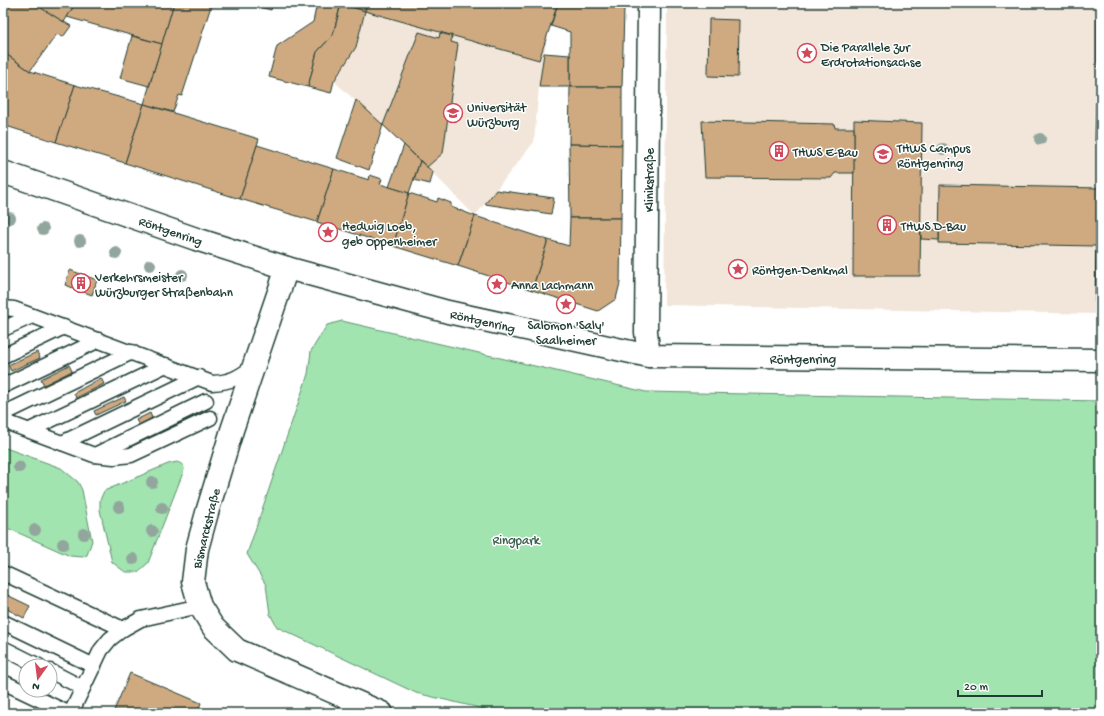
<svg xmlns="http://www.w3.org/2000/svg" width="1104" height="716" viewBox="0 0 1104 716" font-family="'Gochi Hand',sans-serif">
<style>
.built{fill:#f1e6d9}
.green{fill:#a1e4af;stroke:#609072}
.building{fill:#cfaa81;stroke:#1f3d34}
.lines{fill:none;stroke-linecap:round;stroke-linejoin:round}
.service-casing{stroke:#1f3d34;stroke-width:17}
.minor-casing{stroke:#1f3d34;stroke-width:25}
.secondary-casing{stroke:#1f3d34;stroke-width:25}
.service{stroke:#fff;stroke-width:14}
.minor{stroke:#fff;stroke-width:22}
.secondary{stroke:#fff;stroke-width:22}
.tree{fill:#92a69d}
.labels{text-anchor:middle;stroke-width:3;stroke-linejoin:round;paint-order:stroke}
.poi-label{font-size:13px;fill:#1f3d34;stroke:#fff;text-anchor:start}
.street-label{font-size:13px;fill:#1f3d34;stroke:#fff}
.park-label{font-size:13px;fill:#395e4d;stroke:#fff}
</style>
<rect width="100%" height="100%" fill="#fff"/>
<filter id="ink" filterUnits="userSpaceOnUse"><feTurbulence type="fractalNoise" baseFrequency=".025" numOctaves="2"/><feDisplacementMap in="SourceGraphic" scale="8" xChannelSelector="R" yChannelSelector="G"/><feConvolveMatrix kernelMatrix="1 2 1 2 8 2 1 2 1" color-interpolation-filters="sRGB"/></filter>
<g filter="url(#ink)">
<g class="built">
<path d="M367,3H558L548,34L544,53L539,87L534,142L475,216L427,167L334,81L356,47Z"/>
<path d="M667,3H1101V314L664,305Z"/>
</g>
<g class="green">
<path d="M342,321L646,392L1101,401V713H501L416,693L277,627L270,614L266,585L247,554L308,374L311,351L327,325Z"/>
<path d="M3,447L61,468L78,482L82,490L92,541L87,555L83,557L70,556L3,526Z"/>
<path d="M177,462C182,464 184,465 184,470L148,563L138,572H125L112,562L100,510V500L104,491L168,464Z"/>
</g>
<g class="building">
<path d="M9,3H33L71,26L63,37L57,34L30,71L3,52V12Z"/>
<path d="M33,3H76L64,22Z"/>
<path d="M76,3H174L162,44L67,17Z"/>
<path d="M174,3H212L182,96L179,95L173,112L144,104Z"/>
<path d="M244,3H273L271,10Z"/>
<path d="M317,3H341L333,35L317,52L308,87L269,77L277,46L313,22Z"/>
<path d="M341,3H367L365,11Z"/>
<path d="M367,3H558L539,60L365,11Z"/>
<path d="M558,3H621L624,8L622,87H570V32L551,26Z"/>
<path d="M341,4L365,11L356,47L334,81L331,93L308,87L317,52L333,35Z"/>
<path d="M1097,17H1101V68L1097,67Z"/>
<path d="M709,19L739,20L738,77L708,76Z"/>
<path d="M419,32L439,38L440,33L452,36L451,42L458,44L443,153L427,167L383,125Z"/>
<path d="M132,36L162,44L149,86L120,78Z"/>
<path d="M3,52L30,71L75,85L56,142L3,125Z"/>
<path d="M544,53L570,55V87H539Z"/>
<path d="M75,85L144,104L125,163L56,142Z"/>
<path d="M570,87H622V145L569,144Z"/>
<path d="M356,100L383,125L369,170L337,158Z"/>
<path d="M1096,103H1101V141H1095Z"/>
<path d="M144,104L259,139L240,199L125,163Z"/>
<path d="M854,120L922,123L920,276H853Z"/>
<path d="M702,121L834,124L835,128H854V173H835L831,178L705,177Z"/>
<path d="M569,144L622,145L621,218H570Z"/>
<path d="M257,145L334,169L317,222L240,199Z"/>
<path d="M404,145L420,161L409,193L389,187Z"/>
<path d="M420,161L433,172L430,184L414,180Z"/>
<path d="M334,169L369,180L370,175L382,179L380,184L409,193L393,246L317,222Z"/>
<path d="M940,185L1101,188V303L1095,302L1096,246L939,243Z"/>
<path d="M496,190L554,198L551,214L485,204Z"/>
<path d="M409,193L437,202L438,198L451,203V207L475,216L458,266L393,246Z"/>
<path d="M475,216L548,240L532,290L458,266Z"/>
<path d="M570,218H621L620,283L616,299L598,311L532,290L548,240L569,246Z"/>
<path d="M921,229L939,230V240L921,239Z"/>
<path d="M70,270L97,280L92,295L65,285Z"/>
<path d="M3,340H4L7,346L3,347Z"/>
<path d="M37,352L40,358L11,371L8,365Z"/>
<path d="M69,365L72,371L44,385L41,379Z"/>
<path d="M101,378L104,384L76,398L74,393Z"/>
<path d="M124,397L126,401L96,415L94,411Z"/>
<path d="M150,413L152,418L139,425L136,420Z"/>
<path d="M3,593L30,606L24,618L3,607Z"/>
<path d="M130,673L201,703L197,713H113Z"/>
</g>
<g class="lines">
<g class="service-casing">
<g id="service">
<path d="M3,308L14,309L212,383C231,382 238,378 253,367"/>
<path d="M3,329L32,316"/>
<path d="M3,356L64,327"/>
<path d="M3,386L99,340"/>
<path d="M3,414L132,352"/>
<path d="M3,421L94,455L114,457L131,455L210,418"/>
<path d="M30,430L166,365"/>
<path d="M62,443L199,377"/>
<path d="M95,455L206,401"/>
<path d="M3,573L123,629"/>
<path d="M3,622L94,666"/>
<path d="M3,648L39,666"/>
<path d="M50,671L83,688"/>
<path d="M3,682L68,713"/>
<path d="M71,713L101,650L110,639L123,629L141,619L200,606"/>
</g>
</g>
<g class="minor-casing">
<g id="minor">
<path d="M649,3L646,332L649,356"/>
<path d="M287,268L232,430L208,509L197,549L193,582L200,606L213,627L237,650L382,713"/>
</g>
</g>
<g class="secondary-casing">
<path id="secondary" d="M3,172L196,239L287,268L448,312L649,356L1101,360"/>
</g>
<use href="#service" class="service"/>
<use href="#minor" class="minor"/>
<use href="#secondary" class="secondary"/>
</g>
<g class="tree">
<circle cx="1040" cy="139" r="6"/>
<circle cx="943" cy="149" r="6"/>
<circle cx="10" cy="218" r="6"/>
<circle cx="43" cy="229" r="6"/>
<circle cx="80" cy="241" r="6"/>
<circle cx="116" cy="253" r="6"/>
<circle cx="150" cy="265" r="6"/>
<circle cx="182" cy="275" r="6"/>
<circle cx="19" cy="467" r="6"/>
<circle cx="152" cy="482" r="6"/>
<circle cx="119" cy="507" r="6"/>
<circle cx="162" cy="508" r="6"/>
<circle cx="35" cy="530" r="6"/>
<circle cx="152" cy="531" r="6"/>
<circle cx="84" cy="534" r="6"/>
<circle cx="63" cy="544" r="6"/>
<circle cx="133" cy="559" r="6"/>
</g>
</g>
<defs>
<g id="sight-ring" transform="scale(1)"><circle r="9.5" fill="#fff" stroke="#d1495b" stroke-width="1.5"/><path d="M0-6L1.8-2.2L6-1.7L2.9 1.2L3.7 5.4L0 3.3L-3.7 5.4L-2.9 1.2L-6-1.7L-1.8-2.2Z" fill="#d1495b"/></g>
<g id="university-ring" transform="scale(1)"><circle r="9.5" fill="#fff" stroke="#d1495b" stroke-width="1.5"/><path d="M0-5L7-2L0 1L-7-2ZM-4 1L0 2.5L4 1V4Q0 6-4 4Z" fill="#d1495b"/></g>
<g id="building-ring" transform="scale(1)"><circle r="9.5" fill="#fff" stroke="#d1495b" stroke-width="1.5"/><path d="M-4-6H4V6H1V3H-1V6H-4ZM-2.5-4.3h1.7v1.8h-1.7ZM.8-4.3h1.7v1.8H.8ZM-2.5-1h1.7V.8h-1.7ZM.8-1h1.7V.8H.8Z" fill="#d1495b"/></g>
</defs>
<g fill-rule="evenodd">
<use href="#sight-ring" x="807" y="53"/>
<use href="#university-ring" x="453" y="113"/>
<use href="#building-ring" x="779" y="151"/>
<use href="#university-ring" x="883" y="154"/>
<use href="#building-ring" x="887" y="225"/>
<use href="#sight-ring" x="328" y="232"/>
<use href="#sight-ring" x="738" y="269"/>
<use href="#building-ring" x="81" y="283"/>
<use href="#sight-ring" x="497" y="284"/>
<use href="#sight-ring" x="566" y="304"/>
</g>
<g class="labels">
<g class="poi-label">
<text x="821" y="51">Die Parallele zur<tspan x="821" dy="15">Erdrotationsachse</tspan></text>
<text x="467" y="111">Universität<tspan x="467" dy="15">Würzburg</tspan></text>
<text x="897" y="152">THWS Campus<tspan x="897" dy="15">Röntgenring</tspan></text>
<text x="793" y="156">THWS E-Bau</text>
<text x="342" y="230">Hedwig Loeb,<tspan x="342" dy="15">geb Oppenheimer</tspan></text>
<text x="901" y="230">THWS D-Bau</text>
<text x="752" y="274">Röntgen-Denkmal</text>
<text x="95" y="281">Verkehrsmeister<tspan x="95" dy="15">Würzburger Straßenbahn</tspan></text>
<text x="511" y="289">Anna Lachmann</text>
<text x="566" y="329" text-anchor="middle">Salomon 'Saly'<tspan x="566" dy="15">Saalheimer</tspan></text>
</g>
<g class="street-label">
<text transform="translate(648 180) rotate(-90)" y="5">Klinikstraße</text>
<text transform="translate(171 230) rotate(19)" y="5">Röntgenring</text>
<text transform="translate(483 320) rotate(13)" y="5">Röntgenring</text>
<text x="803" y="363">Röntgenring</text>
<text transform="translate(205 528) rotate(-76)" y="5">Bismarckstraße</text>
</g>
<g class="park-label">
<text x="516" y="544">Ringpark</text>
</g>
</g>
<rect width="1104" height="716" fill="none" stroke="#fff" stroke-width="16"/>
<rect x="8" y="8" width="1088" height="700" fill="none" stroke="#1f3d34" stroke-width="1.5" filter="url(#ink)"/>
<g transform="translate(38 678) rotate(194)"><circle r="19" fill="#ffffff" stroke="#a5b1ae"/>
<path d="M0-3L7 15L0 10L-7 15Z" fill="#d1495b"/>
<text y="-6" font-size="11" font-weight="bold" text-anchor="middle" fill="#1f3d34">N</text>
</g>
<path d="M958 690v6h84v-6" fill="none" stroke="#1f3d34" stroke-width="2"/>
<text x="964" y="690" font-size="12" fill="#1f3d34" stroke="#ffffff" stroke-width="3" paint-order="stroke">20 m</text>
</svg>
